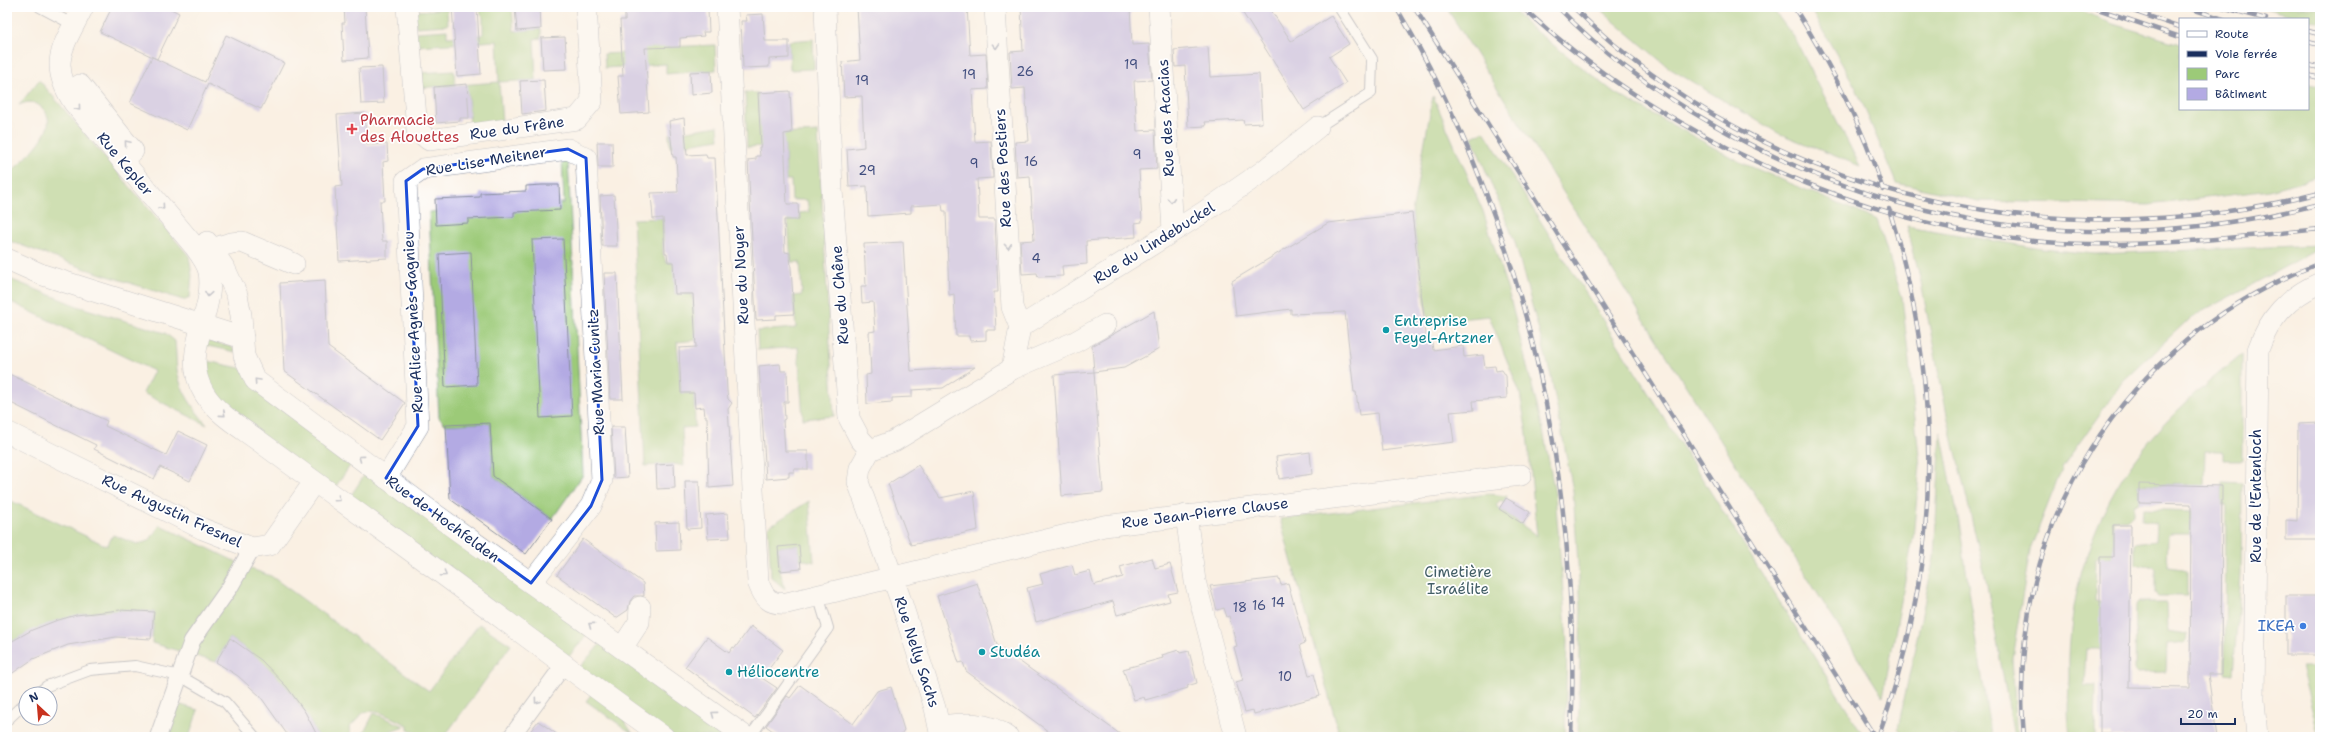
<svg xmlns="http://www.w3.org/2000/svg" width="2327" height="744" viewBox="0 0 2327 744" font-family="'Shantell Sans',sans-serif">
<style>
.green{fill:#9cca78;stroke:#5c7c6b}
.building{fill:#b3aae3}
.lines{fill:none;stroke-linecap:round;stroke-linejoin:round}
.service-casing{stroke:#8a90a0;stroke-width:12}
.pedestrian-casing{stroke:#8a90a0;stroke-width:18}
.minor-casing{stroke:#8a90a0;stroke-width:22}
.service{stroke:#fff;stroke-width:10}
.pedestrian{stroke:#fff;stroke-width:16}
.minor{stroke:#fff;stroke-width:21}
.rail-casing{stroke:#1b2f5e;stroke-width:4.5}
.rail{stroke:#fff;stroke-width:3;stroke-dasharray:9;stroke-linecap:butt}
.oneway{stroke:#8d97ae}
.marked{fill:none;stroke:#1d4ed8;stroke-width:3;stroke-linejoin:round}
.health-dot{fill:#e0444e;stroke:#fff;stroke-width:1.5}
.culture-dot{fill:#0f9aa8;stroke:#fff;stroke-width:1.5}
.shop-dot{fill:#3f7fe0;stroke:#fff;stroke-width:1.5}
.labels{text-anchor:middle;stroke-width:3.5;stroke-linejoin:round;paint-order:stroke}
.number-label{font-size:13px;fill:#414e7f}
.street-label{font-size:15px;fill:#1b2f5e;stroke:#fff}
.health-label{font-size:15px;fill:#be3a42;stroke:#fff;text-anchor:start}
.culture-label{font-size:15px;fill:#0d838f;stroke:#fff;text-anchor:start}
.park-label{font-size:15px;fill:#425e66;stroke:#fff}
.shop-label{font-size:15px;fill:#366cbe;stroke:#fff;text-anchor:end}
</style>
<rect width="100%" height="100%" fill="#fff"/>
<filter id="ink" filterUnits="userSpaceOnUse"><feTurbulence type="fractalNoise" baseFrequency=".025" numOctaves="2"/><feDisplacementMap in="SourceGraphic" scale="8" xChannelSelector="R" yChannelSelector="G"/><feConvolveMatrix kernelMatrix="1 2 1 2 8 2 1 2 1" color-interpolation-filters="sRGB"/></filter>
<filter id="wash" filterUnits="userSpaceOnUse"><feTurbulence type="fractalNoise" baseFrequency=".012" numOctaves="4" result="noise"/><feDisplacementMap in="SourceGraphic" scale="16" xChannelSelector="R" yChannelSelector="G"/><feGaussianBlur stdDeviation="0.9" result="paint"/><feColorMatrix in="noise" values="0 0 0 0 0 0 0 0 0 0 0 0 0 0 0 0 0 1.4 0 .05"/><feComposite in="paint" operator="in"/></filter>
<g filter="url(#wash)">
<rect width="100%" height="100%" fill="#faf0e3"/>
<g class="green">
<path d="M480,7H512L514,31L541,29V38L534,39L536,80L499,82L502,122L470,126L468,94L458,85L499,82L497,41L417,46L416,32L447,30V37L483,35V17L481,15Z"/>
<path d="M1446,7H1511L1529,26L1615,93L1740,162L1877,220L1902,297L1920,465L1913,538L1883,697Z"/>
<path d="M1597,7H1771L1794,37L1860,166L1778,133L1669,68Z"/>
<path d="M1809,7H2073L2113,24L2180,44V109H2308V84L2320,86V176L2270,190L2149,205L1979,201L1896,183L1856,88Z"/>
<path d="M2261,7H2320V23Z"/>
<path d="M447,9L448,25L416,27L415,11Z"/>
<path d="M639,19L665,47L715,45L716,70L666,74V64L605,68L604,54L622,53Z"/>
<path d="M813,39L814,69L790,70L789,41Z"/>
<path d="M454,71L455,85L420,88L419,73Z"/>
<path d="M39,80L189,256L192,275L190,297L183,300L86,269L7,240V176C20,162 66,127 41,107C34,101 28,101 19,105Z"/>
<path d="M745,92L758,93L761,135L818,132L834,416L803,419L798,347L758,350L757,331L796,328L793,296L802,295L800,262H791L788,220L800,219L799,213L809,212L807,200H792L791,180H786L785,145L747,147Z"/>
<path d="M1433,96L1483,211L1510,298L1543,430L1555,494L1567,641L1565,737H1340L1280,519L1489,494L1507,496L1504,502L1500,500L1496,506L1537,536L1527,434L1520,393L1489,316L1428,322L1412,213Z"/>
<path d="M718,126L719,139L670,147L669,134Z"/>
<path d="M1484,131L1862,733L1861,737H1578L1581,607L1573,491L1551,376L1515,242L1472,137Z"/>
<path d="M568,159L583,475L552,519L493,476L490,423L446,425L439,418L429,212L564,203L562,160Z"/>
<path d="M663,218V253L666,262H674L675,294H692L697,340L677,342L681,393H694L695,427L682,428L684,466L674,464L645,466L633,219Z"/>
<path d="M1907,226L2042,249L2095,254L2320,245V248L2190,318L2123,381L2063,466L2030,550L2012,658L2017,737H2014L1986,580L1947,415L1919,273Z"/>
<path d="M7,278L80,307L165,333L175,341C176,350 176,360 177,370C180,391 194,409 207,425L143,393L154,371L7,300Z"/>
<path d="M208,341L232,347L235,352L203,345Z"/>
<path d="M2242,354V460H2223V451H2205L2204,485L2139,484V503L2134,504V515L2129,520H2113V557L2096,558L2095,602L2102,603L2101,649H2086L2084,686H2096L2095,737H2071C2066,719 2069,695 2069,676C2067,597 2092,514 2142,450C2170,414 2207,383 2242,354Z"/>
<path d="M202,360L240,368L354,460L334,489L215,400Z"/>
<path d="M1941,432L1959,522L1988,717L1993,737H1905L1898,728L1934,557Z"/>
<path d="M367,471L590,631L566,660L348,500Z"/>
<path d="M2222,482L2242,483L2241,575L2233,674L2225,673L2226,504H2222Z"/>
<path d="M7,499L107,546L113,535L137,544L149,541L160,525L251,569L271,576L429,691L479,624L511,645L444,737H420L417,733L408,729V725L377,711L364,712L349,728L351,737H318C298,695 269,663 230,638L216,662L152,643L154,612C98,606 56,616 7,644Z"/>
<path d="M809,501L814,562L800,559L798,545L778,547L780,571L785,589L771,577L768,527Z"/>
<path d="M2143,509L2191,511V534H2169L2168,536L2167,567L2185,569L2187,571V595L2185,596H2158L2155,593V568L2153,566L2135,564V544L2155,541L2156,522L2142,520Z"/>
<path d="M2139,602H2166L2167,631L2186,634L2185,642L2167,644L2166,672L2137,673L2135,671L2136,605Z"/>
<path d="M603,641L736,737H673L578,669Z"/>
<path d="M2301,667H2320V737H2319Z"/>
<path d="M593,692L615,707L633,734L586,701Z"/>
<path d="M181,705L198,710L189,737H168C166,723 171,713 181,705Z"/>
<path d="M374,713L404,726L380,735L362,736Z"/>
</g>
<g id="blocks">
<g class="building">
<path d="M112,7H167L179,13L157,59L100,32Z"/>
<path d="M344,7H365L368,58L344,60L342,23H345Z"/>
<path d="M452,7H477L481,74L457,76Z"/>
<path d="M515,7H540L541,29L517,31Z"/>
<path d="M625,7H677V11L708,9L709,32H703L704,36L680,38V47L645,48L649,112L621,114L618,76H623L620,20H625Z"/>
<path d="M857,7H967L970,55L986,54L988,89L972,90L975,142L991,141L993,178L977,179L979,219H995L996,242L998,292H994L996,330H986V340L970,341L969,336H956L954,294L949,295L946,211H943L942,204L911,206V213L868,216L867,186L849,187L847,149L864,147L862,96L844,97L842,62L860,60Z"/>
<path d="M1021,7H1130L1132,45L1149,44L1152,80L1134,81L1137,131L1155,130L1157,169L1139,170L1142,222L1135,223L1136,237L1086,241L1087,264L1062,266L1063,276L1038,277L1037,273L1022,274L1020,241L1034,240L1030,176L1017,177L1015,142L1029,141L1025,88L1012,89L1010,52L1023,51Z"/>
<path d="M1239,7H1269L1291,41L1331,16L1349,44L1329,57L1346,83L1304,110Z"/>
<path d="M763,14L765,41H789V58L769,59V67L743,68L741,21H747L746,15Z"/>
<path d="M226,35L284,63L261,109L208,84L187,130L130,103L152,57L205,82Z"/>
<path d="M565,37L567,69L543,70L541,38Z"/>
<path d="M1208,47L1210,77L1259,74L1262,123L1244,124L1243,120L1205,122L1206,126L1188,127L1185,66L1175,67L1174,50Z"/>
<path d="M382,67L384,103L361,104L359,68Z"/>
<path d="M711,71L712,93L691,95L690,72Z"/>
<path d="M544,80L546,111L522,114L520,81Z"/>
<path d="M467,84L469,118H460V121L436,123L434,87Z"/>
<path d="M790,91L792,133L784,134L787,204H798L799,220H784L785,252L790,253L794,314L776,315V319L756,320L748,160L756,159V156H760L759,147H761L758,93Z"/>
<path d="M365,113L367,145L387,144L388,161L383,162L385,201H380L382,241H387V258L339,261L335,187L342,186L337,115Z"/>
<path d="M684,118L687,155L706,154L707,158H715L727,391L728,399L732,403L728,409L733,486L709,488L707,417H705L704,407L695,408L694,393H681L679,348L696,347L693,294H675L673,262H668L667,253H665L663,218L653,219L651,193L678,192L676,157H673L669,121Z"/>
<path d="M597,142H612L613,167H598Z"/>
<path d="M542,185H559L560,210L514,212V217L468,219V223L436,225L435,199L480,197V193L526,191V186Z"/>
<path d="M614,195L617,246H602L600,196Z"/>
<path d="M1412,213L1427,343H1432L1433,350L1463,346L1464,357L1483,355L1485,367L1495,366L1496,371L1502,370L1506,376L1507,398L1473,401L1474,410L1450,412L1454,442L1382,451L1378,413L1359,415L1356,392H1354L1345,312L1291,314V309L1236,316L1232,281L1328,223Z"/>
<path d="M563,239L572,416L540,418L532,240Z"/>
<path d="M903,242L911,371L975,367L943,388L912,390V397L892,398V402L867,404L866,375L871,374L869,332L875,331L873,302L862,303L861,286H866L864,244Z"/>
<path d="M471,252L477,385L445,387L439,254Z"/>
<path d="M604,273H617L623,399H610Z"/>
<path d="M325,280L328,347L405,403L380,440L284,371L280,283Z"/>
<path d="M1154,311L1159,349L1124,368L1094,372L1092,346Z"/>
<path d="M780,364L781,371H787L788,402H784L785,419L783,420L785,451H808V469H794V472H789V477L766,479L759,366Z"/>
<path d="M1094,372L1103,492L1062,496L1054,375Z"/>
<path d="M7,373L107,421L105,426L166,455L178,431L207,445L190,481L160,467L154,479L94,449L96,445L7,401Z"/>
<path d="M490,423L493,476L552,519L526,554L450,499L446,425Z"/>
<path d="M2320,423V540H2286V520L2297,521L2298,424Z"/>
<path d="M611,427H625L628,477L614,478Z"/>
<path d="M1310,452L1312,474L1279,479L1276,457Z"/>
<path d="M674,464L675,488L657,489L656,465Z"/>
<path d="M918,465L940,498L974,491L978,530L911,545L888,484Z"/>
<path d="M685,481H699L701,528L687,529Z"/>
<path d="M2139,484L2222,486L2221,674H2208L2217,737H2111V733H2100V557H2113V525H2131L2129,687L2190,688L2191,504L2139,503Z"/>
<path d="M1506,498L1530,512L1523,524L1499,509Z"/>
<path d="M728,513L730,538L708,539L706,515Z"/>
<path d="M679,522L680,550L656,551L655,523Z"/>
<path d="M583,539L643,583L644,596H634L630,601L628,610L616,618L557,575Z"/>
<path d="M799,545L801,569L780,571L778,547Z"/>
<path d="M1152,558L1155,568L1170,564L1178,592L1168,594L1170,601L1117,615L1113,601L1036,622L1027,588L1043,584L1040,574L1072,565L1075,575L1090,571L1094,585L1123,577L1120,567Z"/>
<path d="M1279,578L1281,585L1288,583L1305,643L1300,645L1309,675L1314,674L1320,696L1254,714L1253,710L1245,712L1236,682L1243,680L1234,647L1237,646L1229,616L1227,617L1224,608L1217,610L1210,586Z"/>
<path d="M977,583L997,645L1124,737H1056L966,671L963,662L959,663L937,596Z"/>
<rect x="2286" y="596" width="34" height="59"/>
<path d="M120,610L154,612L151,639L116,637L68,645L33,659L7,677V644L32,630L55,621L76,615Z"/>
<path d="M751,626L783,650L762,678L777,688L755,718L685,667L707,637L729,653L733,647L735,648Z"/>
<path d="M230,638L261,660L287,687L305,712L318,737H289L260,696L238,676L216,662Z"/>
<path d="M1179,650L1180,653L1189,651L1197,683L1187,686L1188,688L1145,700L1144,697L1134,700L1123,669L1163,658L1162,655Z"/>
<path d="M800,685L853,724L877,691L891,687L904,730L899,737H781L766,726L787,696L790,698Z"/>
<path d="M538,721L561,737H526Z"/>
</g>
</g>
</g>
<g filter="url(#ink)">
<use href="#blocks" fill-opacity="0" stroke="#8a90a0" stroke-width="1"/>
<g class="lines">
<g class="service-casing">
<g id="service">
<path d="M40,7L74,25"/>
<path d="M1318,127L1371,93L1372,59L1339,7"/>
<path d="M37,694L47,686L90,670L135,666L180,676L225,702L255,737"/>
<path d="M7,720L26,702"/>
<path d="M750,737L828,628L818,595"/>
</g>
</g>
<g class="pedestrian-casing">
<g id="pedestrian">
<path d="M158,737L192,641L230,587L252,548"/>
<path d="M511,737L560,670"/>
</g>
</g>
<g class="minor-casing">
<g id="minor">
<path d="M83,7C64,46 47,62 74,103L195,247C200,254 207,263 209,272C216,312 179,353 204,393C217,414 240,427 259,441C297,469 336,497 375,525C472,594 566,668 664,737"/>
<path d="M407,7L417,130L429,140L577,119L592,101L586,7"/>
<path d="M727,7L758,582C764,598 769,605 787,603L1104,526L1521,475"/>
<path d="M825,7L832,190L849,418L860,439L870,450L860,468L858,482L900,598L935,708L941,737"/>
<path d="M995,7L1012,307L1020,327"/>
<path d="M1159,7L1173,230"/>
<path d="M80,85L133,151"/>
<path d="M207,242L225,269L237,295L241,315L244,356L255,380L436,515L746,737"/>
<path d="M202,257C214,248 227,242 242,242L294,264"/>
<path d="M7,259L43,275L243,338"/>
<path d="M1012,369L1020,327L1204,212L1262,172L1318,127"/>
<path d="M7,432L203,529L252,548L270,545L314,482"/>
<path d="M870,450L894,441L1012,369L1075,342L1105,325"/>
<path d="M386,478L418,426L406,181L423,169L568,149L586,158L602,480L591,506L531,583"/>
<path d="M1186,515L1195,581L1236,737"/>
<path d="M622,648L639,622L640,607"/>
<path d="M940,726C965,723 987,721 1008,737"/>
<path d="M2257,737L2254,700L2258,350C2269,318 2288,297 2320,283"/>
</g>
</g>
<use href="#service" class="service"/>
<use href="#pedestrian" class="pedestrian"/>
<use href="#minor" class="minor"/>
<g class="rail-casing">
<g id="rail">
<path d="M1396,7C1526,225 1582,484 1571,737"/>
<path d="M1414,7L1875,737"/>
<path d="M1522,7C1655,131 1863,228 2045,242C2136,249 2229,238 2320,229"/>
<path d="M1558,7C1604,56 1658,93 1716,126C1905,234 2110,257 2320,204"/>
<path d="M1573,7C1770,201 2056,260 2320,193"/>
<path d="M1794,7C1831,65 1862,125 1883,190"/>
<path d="M2092,7L2180,37"/>
<path d="M2122,7L2180,27"/>
<path d="M2186,7L2223,19"/>
<path d="M2222,7L2266,19"/>
<path d="M2308,31L2320,34"/>
<path d="M2308,42L2320,45"/>
<path d="M2308,65L2320,68"/>
<path d="M2308,75L2320,78"/>
<path d="M1878,737C1942,564 1944,385 1889,209"/>
<path d="M2024,737C2005,526 2122,339 2320,263"/>
</g>
</g>
<use href="#rail" class="rail"/>
</g>
<defs><path id="oneway-chevron" d="M-2-3.5L2.5 0L-2 3.5" fill="none" stroke-width="1.6" stroke-linecap="round" stroke-linejoin="round"/></defs>
<g class="oneway">
<use href="#oneway-chevron" transform="translate(996 46) rotate(87)"/>
<use href="#oneway-chevron" transform="translate(78 108) rotate(50)"/>
<use href="#oneway-chevron" transform="translate(127 143) rotate(-130)"/>
<use href="#oneway-chevron" transform="translate(1171 200) rotate(86)"/>
<use href="#oneway-chevron" transform="translate(162 207) rotate(49)"/>
<use href="#oneway-chevron" transform="translate(1008 246) rotate(86)"/>
<use href="#oneway-chevron" transform="translate(208 294) rotate(99)"/>
<use href="#oneway-chevron" transform="translate(257 381) rotate(-133)"/>
<use href="#oneway-chevron" transform="translate(223 414) rotate(41)"/>
<use href="#oneway-chevron" transform="translate(361 458) rotate(-144)"/>
<use href="#oneway-chevron" transform="translate(338 499) rotate(35)"/>
<use href="#oneway-chevron" transform="translate(444 574) rotate(35)"/>
<use href="#oneway-chevron" transform="translate(591 625) rotate(-144)"/>
<use href="#oneway-chevron" transform="translate(537 701) rotate(126)"/>
<use href="#oneway-chevron" transform="translate(714 714) rotate(-144)"/>
</g>
</g>
<path d="M0 0H2327V744H0ZM568,149L586,158L602,480L591,506L531,583L386,478L418,426L406,181L423,169Z" fill="#faf0e3" fill-opacity=".55" fill-rule="evenodd"/>
<path class="marked" d="M568,149L586,158L602,480L591,506L531,583L386,478L418,426L406,181L423,169Z"/>
<path class="health-dot" d="M350 123h4v4h4v4h-4v4h-4v-4h-4v-4h4z"/>
<g class="culture-dot">
<circle cx="1386" cy="330" r="4"/>
<circle cx="982" cy="652" r="4"/>
<circle cx="729" cy="672" r="4"/>
</g>
<circle class="shop-dot" cx="2303" cy="626" r="4"/>
<g class="labels">
<g class="number-label">
<text x="1131" y="69">19</text>
<text x="1025" y="76">26</text>
<text x="969" y="79">19</text>
<text x="862" y="85">19</text>
<text x="1137" y="159">9</text>
<text x="1031" y="166">16</text>
<text x="974" y="168">9</text>
<text x="867" y="175">29</text>
<text x="1036" y="263">4</text>
<text x="1278" y="607">14</text>
<text x="1259" y="610">16</text>
<text x="1240" y="612">18</text>
<text x="1285" y="681">10</text>
</g>
<g class="street-label">
<text transform="translate(1166 118) rotate(-93)" y="5">Rue des Acacias</text>
<text transform="translate(517 128) rotate(-8)" y="5">Rue du Frêne</text>
<text transform="translate(486 161) rotate(-9)" y="5">Rue Lise Meitner</text>
<text transform="translate(125 164) rotate(50)" y="5">Rue Kepler</text>
<text transform="translate(1003 168) rotate(-93)" y="5">Rue des Postiers</text>
<text transform="translate(1154 243) rotate(-32)" y="5">Rue du Lindebuckel</text>
<text transform="translate(741 275) rotate(-93)" y="5">Rue du Noyer</text>
<text transform="translate(840 295) rotate(-94)" y="5">Rue du Chêne</text>
<text transform="translate(413 322) rotate(-93)" y="5">Rue Alice Agnès Gagnieu</text>
<text transform="translate(596 372) rotate(-93)" y="5">Rue Maria Cunitz</text>
<text transform="translate(2256 496) rotate(-90)" y="5">Rue de l'Entenloch</text>
<text transform="translate(172 511) rotate(25)" y="5">Rue Augustin Fresnel</text>
<text transform="translate(1205 513) rotate(-7)" y="5">Rue Jean-Pierre Clause</text>
<text transform="translate(443 519) rotate(36)" y="5">Rue de Hochfelden</text>
<text transform="translate(917 652) rotate(72)" y="5">Rue Nelly Sachs</text>
</g>
<g class="health-label">
<text x="360" y="125">Pharmacie<tspan x="360" dy="17">des Alouettes</tspan></text>
</g>
<g class="culture-label">
<text x="1394" y="326">Entreprise<tspan x="1394" dy="17">Feyel-Artzner</tspan></text>
<text x="990" y="657">Studéa</text>
<text x="737" y="677">Héliocentre</text>
</g>
<g class="park-label">
<text x="1458" y="577">Cimetière<tspan x="1458" dy="17">Israélite</tspan></text>
</g>
<g class="shop-label">
<text x="2295" y="631">IKEA</text>
</g>
</g>
<rect width="2327" height="744" fill="none" stroke="#fff" stroke-width="24"/>
<rect x="2179" y="18" width="130" height="92" fill="#ffffff" stroke="#a4acbf"/>
<rect x="2187" y="31" width="20" height="6" fill="#ffffff" stroke="#a4acbf"/>
<text x="2215" y="38" font-size="12" fill="#1b2f5e">Route</text>
<rect x="2187" y="51" width="20" height="6" fill="#1b2f5e" stroke="#a4acbf"/>
<text x="2215" y="58" font-size="12" fill="#1b2f5e">Voie ferrée</text>
<rect x="2187" y="68" width="20" height="12" fill="#9cca78" stroke="#a4acbf"/>
<text x="2215" y="78" font-size="12" fill="#1b2f5e">Parc</text>
<rect x="2187" y="88" width="20" height="12" fill="#b3aae3" stroke="#a4acbf"/>
<text x="2215" y="98" font-size="12" fill="#1b2f5e">Bâtiment</text>
<g transform="translate(38 706) rotate(334)"><circle r="19" fill="#ffffff" stroke="#a4acbf"/>
<path d="M0-3L7 15L0 10L-7 15Z" fill="#c8321e"/>
<text y="-6" font-size="11" font-weight="bold" text-anchor="middle" fill="#1b2f5e">N</text>
</g>
<path d="M2181 718v6h54v-6" fill="none" stroke="#1b2f5e" stroke-width="2"/>
<text x="2187" y="718" font-size="12" fill="#1b2f5e" stroke="#ffffff" stroke-width="3" paint-order="stroke">20 m</text>
</svg>
